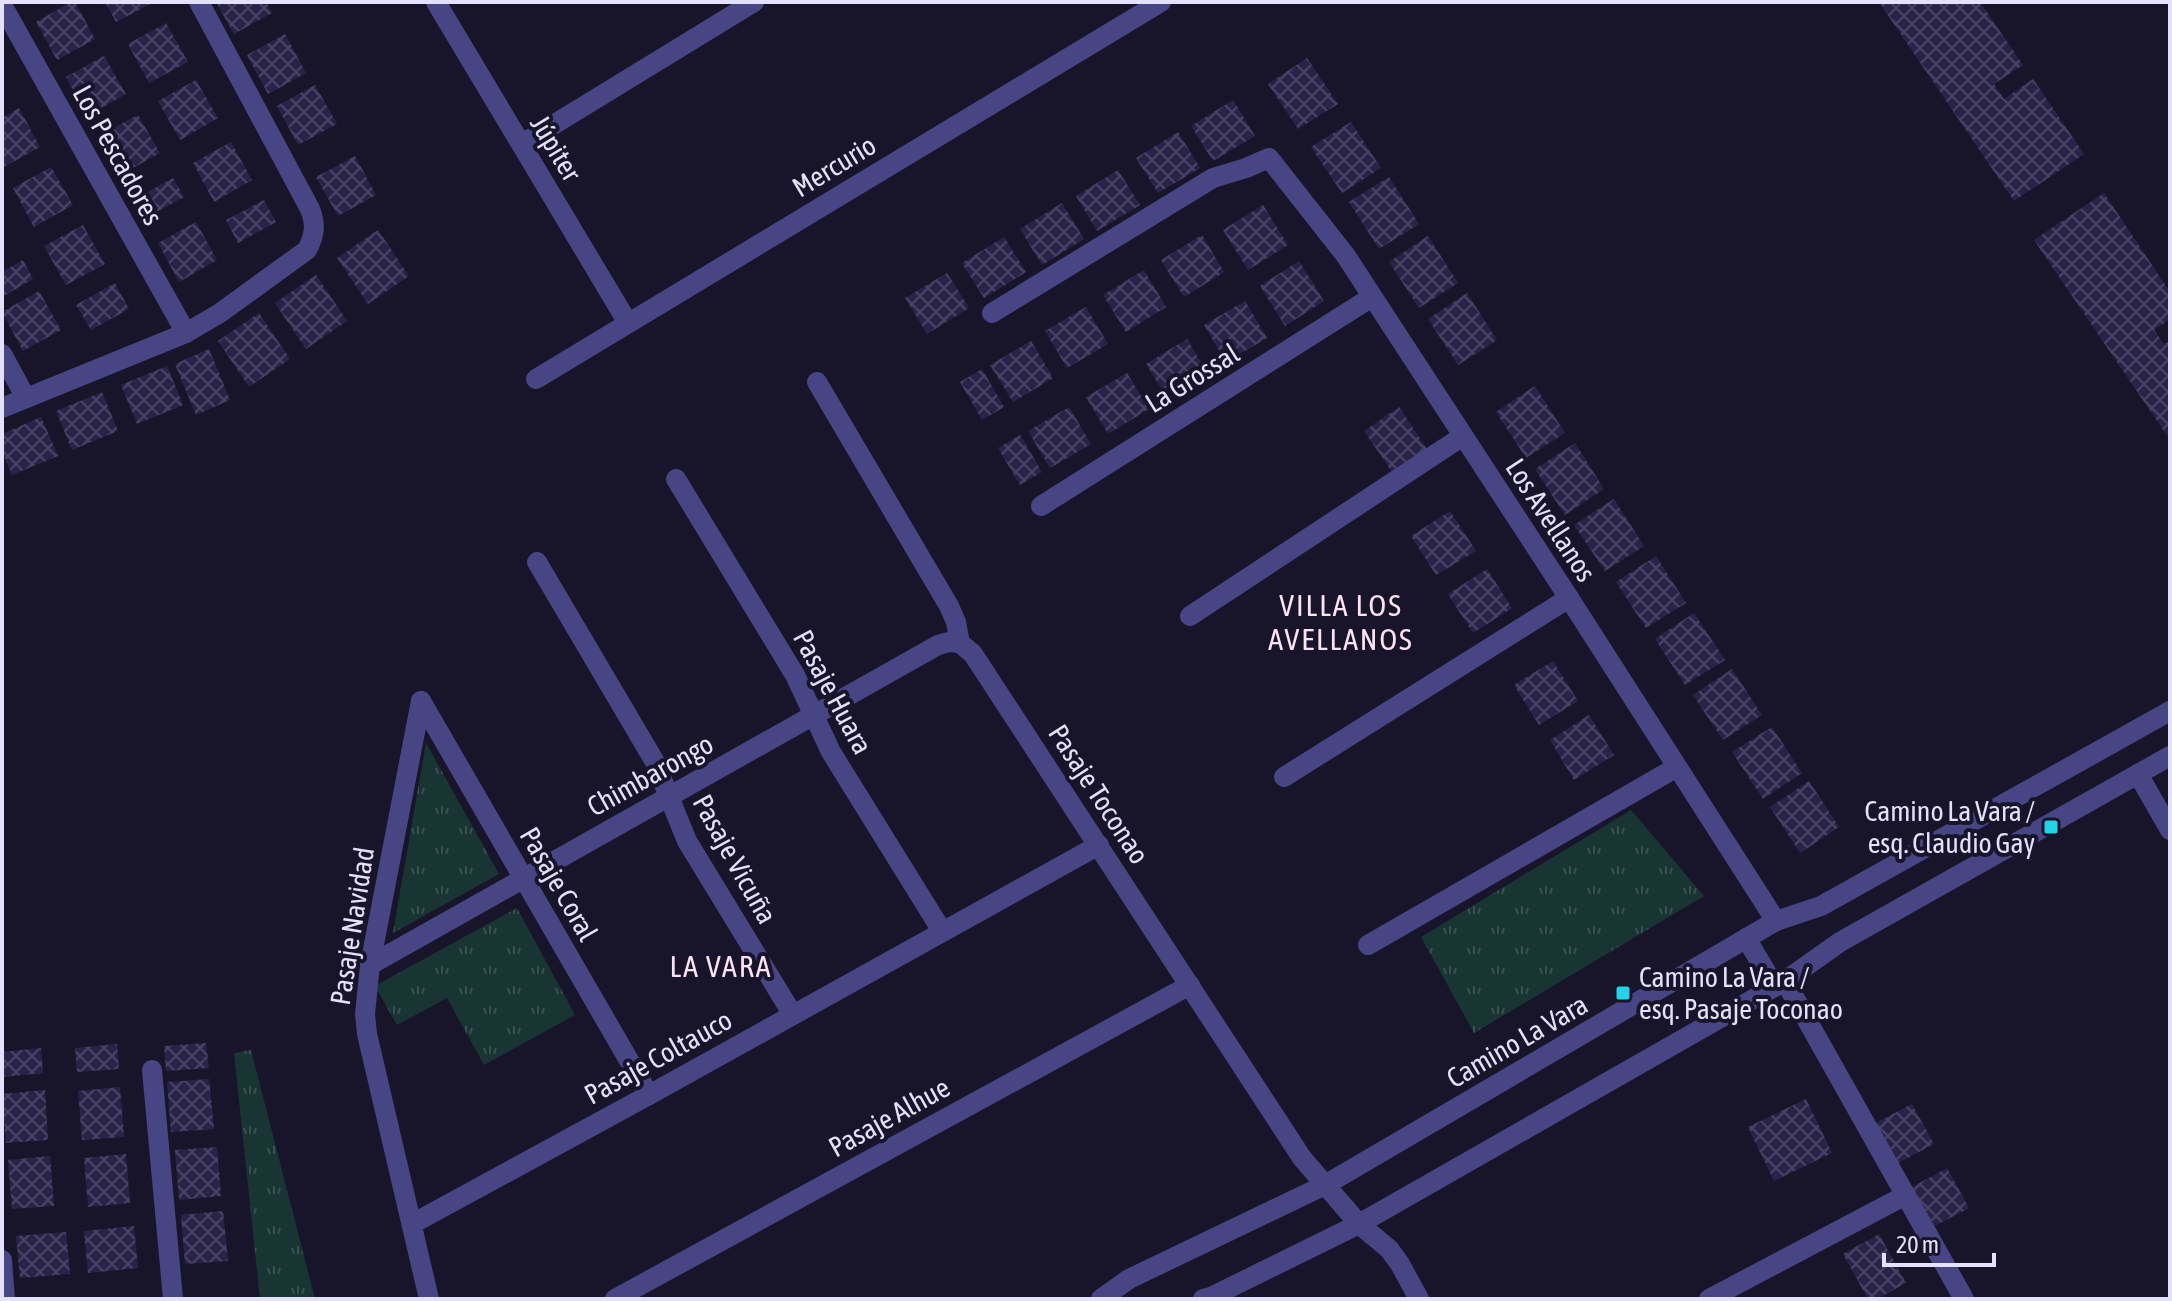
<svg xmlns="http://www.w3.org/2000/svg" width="2172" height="1301" viewBox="0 0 2172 1301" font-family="'Asap Condensed',sans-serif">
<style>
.grass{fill:url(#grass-tufts)}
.building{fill:url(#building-cross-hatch)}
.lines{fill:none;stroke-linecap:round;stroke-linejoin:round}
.minor{stroke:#474584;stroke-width:20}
.poi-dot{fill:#23d4e6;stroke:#18152b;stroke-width:3}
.labels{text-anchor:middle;stroke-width:8;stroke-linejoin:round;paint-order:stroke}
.street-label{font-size:28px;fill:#e4e1fc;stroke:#18152b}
.poi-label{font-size:28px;fill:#e4e1fc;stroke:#18152b;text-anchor:end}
.neighbourhood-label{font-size:30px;letter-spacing:2px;fill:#fce3f3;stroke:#18152b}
</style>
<defs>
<pattern id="grass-tufts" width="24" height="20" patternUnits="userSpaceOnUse" patternTransform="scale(2)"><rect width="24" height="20" fill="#183433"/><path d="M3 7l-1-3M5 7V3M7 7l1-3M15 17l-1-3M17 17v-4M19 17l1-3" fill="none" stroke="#395151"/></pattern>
<pattern id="building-cross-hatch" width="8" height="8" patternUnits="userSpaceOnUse" patternTransform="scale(2)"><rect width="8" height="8" fill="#2a2349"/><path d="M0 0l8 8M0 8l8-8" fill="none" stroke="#494364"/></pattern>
</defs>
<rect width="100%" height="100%" fill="#18152b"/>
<g class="grass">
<path d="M426,743L499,874L393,933Z"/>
<path d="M1631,810L1704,896L1474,1033L1421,937Z"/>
<path d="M517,908L575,1015L484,1065L447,998L397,1025L375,986Z"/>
<path d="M251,1050L315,1299H260L234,1053Z"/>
</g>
<g class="building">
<path d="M71,2H75L95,39L57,60L36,22Z"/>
<path d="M105,2H154L116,22Z"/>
<path d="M216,2H266L272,13L234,34Z"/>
<path d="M1879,2H1980L2023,65L1994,84L2004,99L2033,79L2084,154L2014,201Z"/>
<path d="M166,23L188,62L149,83L128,44Z"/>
<path d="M285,34L306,73L268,94L247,55Z"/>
<path d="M104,56L126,94L88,116L66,77Z"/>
<path d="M1307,58L1338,104L1298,129L1268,84Z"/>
<path d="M196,80L218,118L180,140L158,101Z"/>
<path d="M315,85L337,124L298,145L277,106Z"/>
<path d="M1233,100L1255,136L1213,161L1191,126Z"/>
<path d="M19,108L40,147L2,168V118Z"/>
<path d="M138,115L160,153L122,174L100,135Z"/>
<path d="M1351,122L1381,168L1342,193L1311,147Z"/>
<path d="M1178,132L1200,168L1158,193L1136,158Z"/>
<path d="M231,142L252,180L214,202L193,163Z"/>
<path d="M355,156L376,195L338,216L316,177Z"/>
<path d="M51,167L73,205L34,227L13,188Z"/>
<path d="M1118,170L1140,205L1097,231L1076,196Z"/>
<path d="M1389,177L1419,224L1379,249L1349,202Z"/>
<path d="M173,178L184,197L146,218L135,199Z"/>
<path d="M2104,193L2170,292V319L2154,330L2164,344L2170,341V440L2034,240Z"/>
<path d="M264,200L276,222L238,243L226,220Z"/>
<path d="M1062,203L1084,239L1042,265L1020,229Z"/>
<path d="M1263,205L1288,245L1248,270L1223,230Z"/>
<path d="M196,222L217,260L179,282L158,243Z"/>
<path d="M83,225L105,264L66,285L44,246Z"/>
<path d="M378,230L409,276L368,304L337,258Z"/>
<path d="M1202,235L1224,272L1184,297L1161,260Z"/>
<path d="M1428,236L1458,283L1419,308L1389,262Z"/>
<path d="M1004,237L1026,272L984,298L962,263Z"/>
<path d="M23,260L33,279L2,297V272Z"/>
<path d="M1299,261L1324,301L1285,326L1260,286Z"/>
<path d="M1144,270L1166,307L1126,332L1103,295Z"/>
<path d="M947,273L969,308L927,334L905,298Z"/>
<path d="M316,275L347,321L306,349L275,303Z"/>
<path d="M115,283L129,309L91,330L76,305Z"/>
<path d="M39,291L61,330L23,351L2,312Z"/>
<path d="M1467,293L1497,340L1458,365L1428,319Z"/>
<path d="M1245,301L1267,338L1226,362L1204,325Z"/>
<path d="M1086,307L1108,344L1067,368L1045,331Z"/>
<path d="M259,313L290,359L249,387L218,341Z"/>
<path d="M1187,339L1209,376L1168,400L1146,364Z"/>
<path d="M1031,341L1053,378L1013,402L990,365Z"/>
<path d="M209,349L230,400L196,415L175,364Z"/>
<path d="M167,366L183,405L137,424L121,385Z"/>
<path d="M982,369L1004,407L982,420L960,382Z"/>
<path d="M1127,373L1149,409L1108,434L1086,397Z"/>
<path d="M1535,386L1565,433L1526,458L1496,412Z"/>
<path d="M102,392L118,431L72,450L56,411Z"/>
<path d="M1069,407L1091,444L1050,468L1028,431Z"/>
<path d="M1399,407L1427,449L1392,472L1364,431Z"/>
<path d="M41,417L58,456L12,475L2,451V434Z"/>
<path d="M1020,435L1042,472L1020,485L998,448Z"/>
<path d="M1575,443L1604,489L1565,515L1535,469Z"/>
<path d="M1614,499L1644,546L1605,571L1574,525Z"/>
<path d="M1450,511L1476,551L1436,575L1411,536Z"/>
<path d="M1656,556L1686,603L1646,628L1616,582Z"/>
<path d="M1487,569L1512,608L1473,633L1448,594Z"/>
<path d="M1694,613L1725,660L1685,685L1655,639Z"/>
<path d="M1553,661L1578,701L1539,725L1514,685Z"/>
<path d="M1732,669L1762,715L1723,740L1693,695Z"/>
<path d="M1589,715L1614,755L1574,780L1550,740Z"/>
<path d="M1772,727L1802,773L1763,799L1732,752Z"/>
<path d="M1809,781L1839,827L1800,853L1770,807Z"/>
<path d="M206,1043L209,1068L166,1071L164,1046Z"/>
<path d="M117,1044L119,1069L77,1072L75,1048Z"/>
<path d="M41,1048L43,1073L2,1077V1052Z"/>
<path d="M209,1079L214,1129L171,1132L167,1082Z"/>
<path d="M120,1087L124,1137L82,1140L78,1091Z"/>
<path d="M45,1090L48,1140L6,1143L2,1094Z"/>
<path d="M1806,1099L1832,1153L1774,1181L1748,1127Z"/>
<path d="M1912,1104L1934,1144L1898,1163L1876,1123Z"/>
<path d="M217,1147L221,1196L179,1200L175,1150Z"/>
<path d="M126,1154L130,1203L88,1207L84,1158Z"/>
<path d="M50,1156L54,1206L12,1209L8,1160Z"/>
<path d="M1947,1168L1969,1208L1933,1227L1912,1187Z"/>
<path d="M223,1211L228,1261L185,1264L181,1215Z"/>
<path d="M134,1226L138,1268L88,1273L84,1231Z"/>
<path d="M66,1232L70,1274L20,1278L16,1236Z"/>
<path d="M1879,1234L1906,1283L1877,1299H1868L1843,1254Z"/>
</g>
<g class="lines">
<g class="minor">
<path d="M436,2L628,323"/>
<path d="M2,5L186,333"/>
<path d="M522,144L754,2"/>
<path d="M992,313L1213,178L1246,168L1269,158L1346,256L1569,598L1776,921"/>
<path d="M2,354L26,398"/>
<path d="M536,379L1161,2"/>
<path d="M817,382L949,606L956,622L960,643L973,654L1302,1158L1359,1224L1389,1249L1400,1264L1419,1299"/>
<path d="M2,408L186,333L220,313L307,250C315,235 316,224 310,209L199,2"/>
<path d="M676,479L795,675L831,752L942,931"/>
<path d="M1041,506L1372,297"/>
<path d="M537,562L655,762L687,841L793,1015"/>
<path d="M1190,616L1463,436"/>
<path d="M421,701L370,965L365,1014L367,1034L429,1299"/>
<path d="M421,701L649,1095"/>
<path d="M2138,774L2170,830"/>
<path d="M1284,777L1569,598"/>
<path d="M1746,938L1775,987"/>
<path d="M1368,945L1677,767"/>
<path d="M370,965L938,645L949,642L960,643"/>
<path d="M1785,981L1964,1299"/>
<path d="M152,1070L173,1299"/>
<path d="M412,1224L649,1095L1099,845"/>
<path d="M2,1260L5,1299"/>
<path d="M615,1299L1190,985"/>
<path d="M1101,1299L1129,1279L1325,1185L1776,921L1821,906L2170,711"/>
<path d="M1203,1299L1211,1297L1359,1224L1785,981L1840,942L2170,756"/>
<path d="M1709,1299L1906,1195"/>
</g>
</g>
<g class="poi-dot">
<rect x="2043" y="819" width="16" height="16" rx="4"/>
<rect x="1615" y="985" width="16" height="16" rx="4"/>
</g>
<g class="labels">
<g class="street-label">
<text transform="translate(556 148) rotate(59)" y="10">Júpiter</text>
<text transform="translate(118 155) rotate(61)" y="10">Los Pescadores</text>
<text transform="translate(834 166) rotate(-31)" y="10">Mercurio</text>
<text transform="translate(1192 378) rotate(-32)" y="10">La Grossal</text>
<text transform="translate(1551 520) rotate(57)" y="10">Los Avellanos</text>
<text transform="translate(833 692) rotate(62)" y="10">Pasaje Huara</text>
<text transform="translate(650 775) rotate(-29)" y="10">Chimbarongo</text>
<text transform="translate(1099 794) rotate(57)" y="10">Pasaje Toconao</text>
<text transform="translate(735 859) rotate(61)" y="10">Pasaje Vicuña</text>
<text transform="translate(559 884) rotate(60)" y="10">Pasaje Coral</text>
<text transform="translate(352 926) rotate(-81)" y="10">Pasaje Navidad</text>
<text transform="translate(1517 1041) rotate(-30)" y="10">Camino La Vara</text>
<text transform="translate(658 1057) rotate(-29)" y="10">Pasaje Coltauco</text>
<text transform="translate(889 1117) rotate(-29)" y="10">Pasaje Alhue</text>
</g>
<g class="poi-label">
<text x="2035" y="821">Camino La Vara /<tspan x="2035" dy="32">esq. Claudio Gay</tspan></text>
<text x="1639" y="987" text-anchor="start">Camino La Vara /<tspan x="1639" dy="32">esq. Pasaje Toconao</tspan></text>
</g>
<g class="neighbourhood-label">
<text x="1341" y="616">VILLA LOS<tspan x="1341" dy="34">AVELLANOS</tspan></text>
<text x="721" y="977">LA VARA</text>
</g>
</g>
<rect width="2172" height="1301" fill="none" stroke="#e4e1fc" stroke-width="8"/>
<path d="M1884 1253v12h110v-12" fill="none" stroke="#e4e1fc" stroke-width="4"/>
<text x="1896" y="1253" font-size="24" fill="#e4e1fc" stroke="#18152b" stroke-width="6" paint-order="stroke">20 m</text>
</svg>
